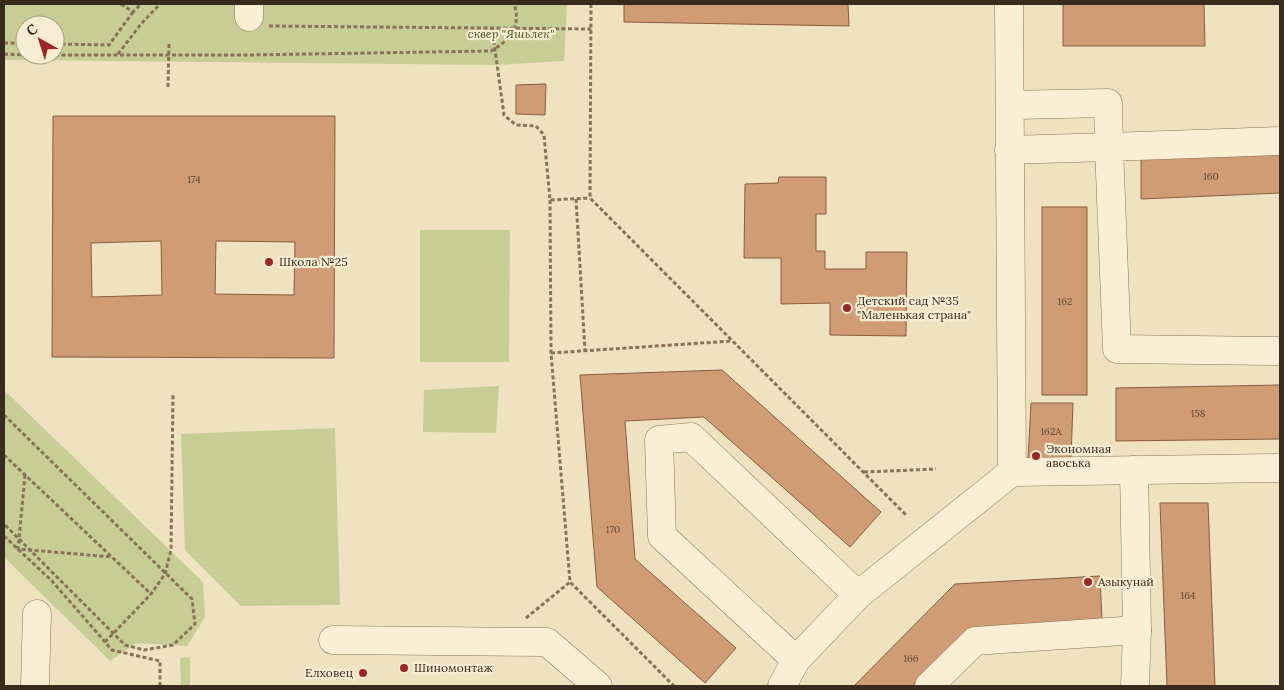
<svg xmlns="http://www.w3.org/2000/svg" width="1284" height="690" viewBox="0 0 1284 690" font-family="Lora,serif">
<style>
.green{fill:#c6ce95;fill-rule:evenodd}
.building{fill:#cf9c76;stroke:#895c3d;fill-rule:evenodd}
.lines{fill:none;stroke-linecap:round;stroke-linejoin:round}
.minor-casing{stroke:#897358;stroke-width:29}
.path{stroke:#897358;stroke-width:3;stroke-dasharray:4 2.5;stroke-linecap:butt}
.minor{stroke:#faefd4;stroke-width:28}
.poi-dot{fill:#9a2726;stroke:#f6ecd1;stroke-width:2}
.labels{text-anchor:middle;stroke-width:4.5;stroke-linejoin:round;paint-order:stroke}
.number-label{font-size:10px;fill:#5e4733}
.park-label{font-size:12px;font-style:italic;fill:#485523;stroke:#f6ecd1}
.poi-label{font-size:12px;fill:#382b1d;stroke:#f6ecd1;text-anchor:start}
</style>
<rect width="100%" height="100%" fill="#efe2c1"/>
<g class="green">
<path d="M4,4H567L564,61L495,65L4,60ZM25,25H55V55H25Z"/>
<path d="M420,230H510L509,362H420Z"/>
<path d="M499,386L496,433L423,432L424,390Z"/>
<path d="M4,390L203,582L205,617L187,646L137,643L110,661L4,557Z"/>
<path d="M335,428L340,605L241,606L185,550L181,434Z"/>
<path d="M190,657V686H181L180,658Z"/>
</g>
<g class="building">
<path d="M624,4H848L849,26L624,22Z"/>
<path d="M1063,4H1204L1205,46H1063Z"/>
<path d="M546,84L545,115L516,114V85Z"/>
<path d="M53,116H335L334,358L52,357ZM161,241L162,295L92,297L91,243ZM216,241L295,242L294,295L215,294Z"/>
<path d="M1280,154V193L1141,199V159Z"/>
<path d="M779,177H826V214H816V251H825V269H866V252H907L906,336L830,335V303L781,304V258H744L745,184L778,183Z"/>
<rect x="1042" y="207" width="45" height="188"/>
<path d="M722,370L881,512L850,547L704,417L625,421L635,559L736,648L705,683L597,587L580,375Z"/>
<path d="M1280,385V439L1116,441V388Z"/>
<path d="M1031,403H1073L1071,459H1028Z"/>
<path d="M1160,503H1208L1215,686H1167Z"/>
<path d="M1100,576L1102,622L969,629L912,686H854L955,584Z"/>
</g>
<g class="lines">
<g class="minor-casing">
<g id="minor">
<path d="M249,4V17"/>
<path d="M1009,4L1012,472"/>
<path d="M1280,141L1109,147L1117,349L1280,351"/>
<path d="M1009,150L1109,147L1108,103L1010,105"/>
<path d="M1134,470L1137,630L1135,686"/>
<path d="M333,640L547,642L598,686"/>
<path d="M796,660L662,536L659,440L691,437L858,595"/>
<path d="M35,686L37,614"/>
<path d="M782,686L796,660L858,595L1012,472L1280,468"/>
<path d="M929,686L975,641L1137,630"/>
</g>
</g>
<g class="path">
<path d="M121,4L133,12L141,4"/>
<path d="M591,4L590,198L907,516"/>
<path d="M269,26L591,29"/>
<path d="M492,28L504,115L516,125L536,126L544,135L550,200L590,198"/>
<path d="M4,43H25"/>
<path d="M55,44L109,45L133,12"/>
<path d="M4,54L25,55"/>
<path d="M118,54L141,24L160,4"/>
<path d="M55,55H247L491,51C509,41 522,26 514,4"/>
<path d="M168,87L169,44"/>
<path d="M576,199L585,351"/>
<path d="M550,200L551,353L570,582L674,686"/>
<path d="M551,353L732,341"/>
<path d="M4,415L192,599L195,624L173,645L144,650L125,645L4,524"/>
<path d="M4,455L151,594"/>
<path d="M864,472L936,469"/>
<path d="M25,475L18,549L112,557"/>
<path d="M4,536L52,581L112,650L160,661V686"/>
<path d="M526,618L570,582"/>
<path d="M105,642L151,594L165,574L171,550L173,394"/>
</g>
<use href="#minor" class="minor"/>
</g>
<g class="poi-dot">
<circle cx="269" cy="262" r="5"/>
<circle cx="847" cy="308" r="5"/>
<circle cx="1036" cy="456" r="5"/>
<circle cx="1088" cy="582" r="5"/>
<circle cx="404" cy="668" r="5"/>
<circle cx="363" cy="673" r="5"/>
</g>
<g class="labels">
<g class="number-label">
<text x="1211" y="180">160</text>
<text x="194" y="183">174</text>
<text x="1065" y="305">162</text>
<text x="1198" y="417">158</text>
<text x="1051" y="435">162А</text>
<text x="613" y="533">170</text>
<text x="1188" y="599">164</text>
<text x="911" y="662">166</text>
</g>
<g class="park-label">
<text x="511" y="38">сквер "Яшьлек"</text>
</g>
<g class="poi-label">
<text x="279" y="266">Школа №25</text>
<text x="857" y="305">Детский сад №35<tspan x="857" dy="14">"Маленькая страна"</tspan></text>
<text x="1046" y="453">Экономная<tspan x="1046" dy="14">авоська</tspan></text>
<text x="1098" y="586">Азыкунай</text>
<text x="414" y="672">Шиномонтаж</text>
<text x="353" y="677" text-anchor="end">Елховец</text>
</g>
</g>
<rect width="1284" height="690" fill="none" stroke="#382b1d" stroke-width="10"/>
<g transform="translate(40 40) rotate(321)"><circle r="24" fill="#f6ecd1" stroke="#aa9f89"/>
<path d="M0-4L9 19L0 12L-9 19Z" fill="#9a2726"/>
<text y="-8" font-size="14" font-weight="bold" text-anchor="middle" fill="#382b1d">С</text>
</g>
</svg>
